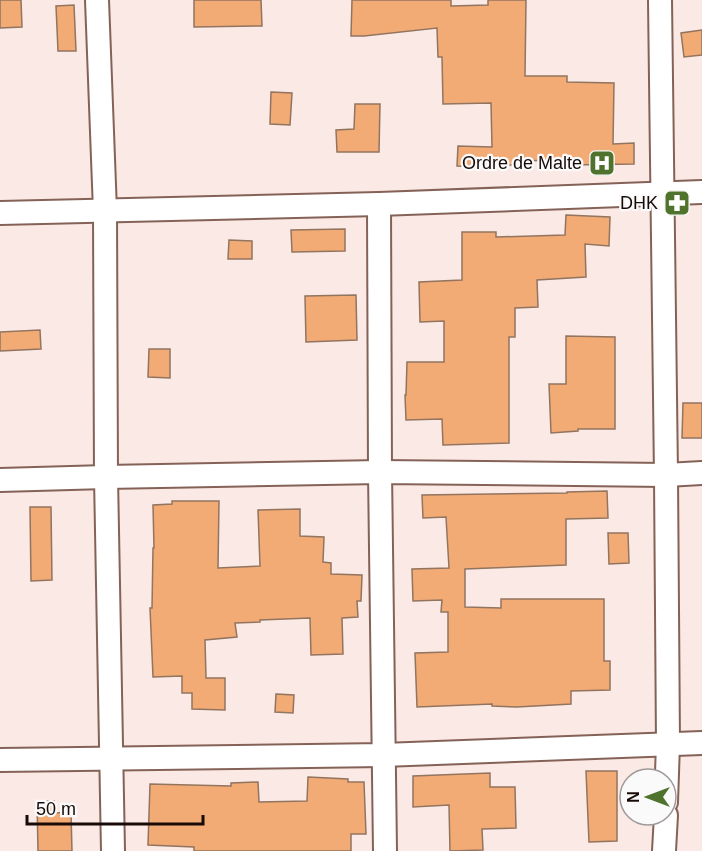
<svg xmlns="http://www.w3.org/2000/svg" width="702" height="851" viewBox="0 0 702 851" font-family="Helvetica,sans-serif">
<style>
.building{fill:#f3ab76;stroke:#92745f;stroke-width:1.5}
.lines{fill:none;stroke-linecap:round;stroke-linejoin:round}
.street-casing{stroke:#856257;stroke-width:26}
.street{stroke:#fff;stroke-width:22}
.labels{text-anchor:middle;stroke-width:4.5;stroke-linejoin:round;paint-order:stroke}
.poi-label{font-size:18px;fill:#170a07;stroke:#fafafa;text-anchor:end}
</style>
<rect width="100%" height="100%" fill="#fae9e4"/>
<g class="building">
<path d="M0,0H21L22,27L0,28Z"/>
<path d="M194,0H261L262,26L194,27Z"/>
<path d="M352,0H451V6L488,5V0H526L525,76H567V82L614,83L613,144L634,143V164L570,165V160L513,161V165H490V167L457,166L458,146L492,147L491,103L443,104L442,57H438L437,28L364,36H351Z"/>
<path d="M74,5L76,51H58L56,6Z"/>
<path d="M702,30V55L684,57L681,33Z"/>
<path d="M271,92L292,93L290,125L270,124Z"/>
<path d="M355,104H380L379,152H337L336,130L354,129Z"/>
<path d="M566,215L610,217L609,246L585,244L586,277L537,280L538,307L515,308V337H509V443L443,445L442,419L406,420L405,395H406L407,362H444V321L420,322L419,282L462,280V232H496V237L565,235Z"/>
<path d="M345,229V251L292,252L291,230Z"/>
<path d="M229,240L252,241V259H228Z"/>
<path d="M356,295L357,340L306,342L305,296Z"/>
<path d="M40,330L41,349L0,351V332Z"/>
<path d="M566,336L615,337V429H578V431L551,433L549,384H566Z"/>
<path d="M149,349H170V378L148,377Z"/>
<path d="M683,403H702V438H682Z"/>
<path d="M607,491L608,518L566,519V565L465,569V607L501,608V599H604V661H610V690L571,691V704L517,707L492,706V704L417,707L415,653L448,652V612H441L442,600L413,601L412,569L449,568L446,517L423,518L422,495L567,493V492Z"/>
<path d="M172,501H219L218,568L260,566L258,510L300,509V536L324,537L323,562L331,563V574L362,575L361,601H357L358,617L342,618L343,654L311,655L310,618L260,620V622L235,623L237,637L205,640L206,678H225V710L192,709V693H182V676L153,677L150,608H152L153,548H154L153,505L172,504Z"/>
<path d="M30,507H51L52,580L31,581Z"/>
<path d="M608,533H628L629,563L609,564Z"/>
<path d="M276,694L294,695L293,713L275,712Z"/>
<path d="M586,771H617V841L589,842Z"/>
<path d="M490,773V787H515L516,828L482,829L483,850L450,851L449,805L413,807V776Z"/>
<path d="M308,777L348,779V782H364L366,834H351V851H194V847L148,845L150,784L231,786V783L258,782L259,802L307,801Z"/>
<path d="M37,801H54L55,813L71,812L72,851H38Z"/>
</g>
<g class="lines">
<g class="street-casing">
<g id="street">
<path d="M97,0L105,211L106,477L113,851"/>
<path d="M660,0L666,475L668,744L666,802"/>
<path d="M379,204L380,472L385,851"/>
<path d="M0,213L379,204L702,192"/>
<path d="M0,480L106,477L380,472L666,475L702,473"/>
<path d="M0,760L383,755L702,743"/>
<path d="M664,851L666,815"/>
</g>
</g>
<use href="#street" class="street"/>
</g>
<defs>
<g id="hospital-square" transform="scale(1.35)"><rect x="-9" y="-9" width="18" height="18" rx="4" fill="#4f732c" stroke="#fafafa"/><path d="M-5-5h3v3.5h4V-5h3V5h-3V1.5h-4V5h-3Z" fill="#fff"/></g>
<g id="pharmacy-square" transform="scale(1.35)"><rect x="-9" y="-9" width="18" height="18" rx="4" fill="#4f732c" stroke="#fafafa"/><path d="M-2-6h4v4h4v4h-4v4h-4v-4h-4v-4h4Z" fill="#fff"/></g>
</defs>
<g fill-rule="evenodd">
<use href="#hospital-square" x="602" y="163"/>
<use href="#pharmacy-square" x="677" y="203"/>
</g>
<g class="labels">
<g class="poi-label">
<text x="582" y="169">Ordre de Malte</text>
<text x="658" y="209">DHK</text>
</g>
</g>
<g transform="translate(648 797) rotate(270)"><circle r="28" fill="#fafafa" stroke="#9f9a99" stroke-width="1.5"/>
<path d="M0-4.5L10 22L0 15L-10 22Z" fill="#4f732c"/>
<text y="-9" font-size="16" font-weight="bold" text-anchor="middle" fill="#170a07">N</text>
</g>
<path d="M27 815v9h176v-9" fill="none" stroke="#170a07" stroke-width="3"/>
<text x="36" y="815" font-size="18" fill="#170a07" stroke="#fafafa" stroke-width="4.5" paint-order="stroke">50 m</text>
</svg>
